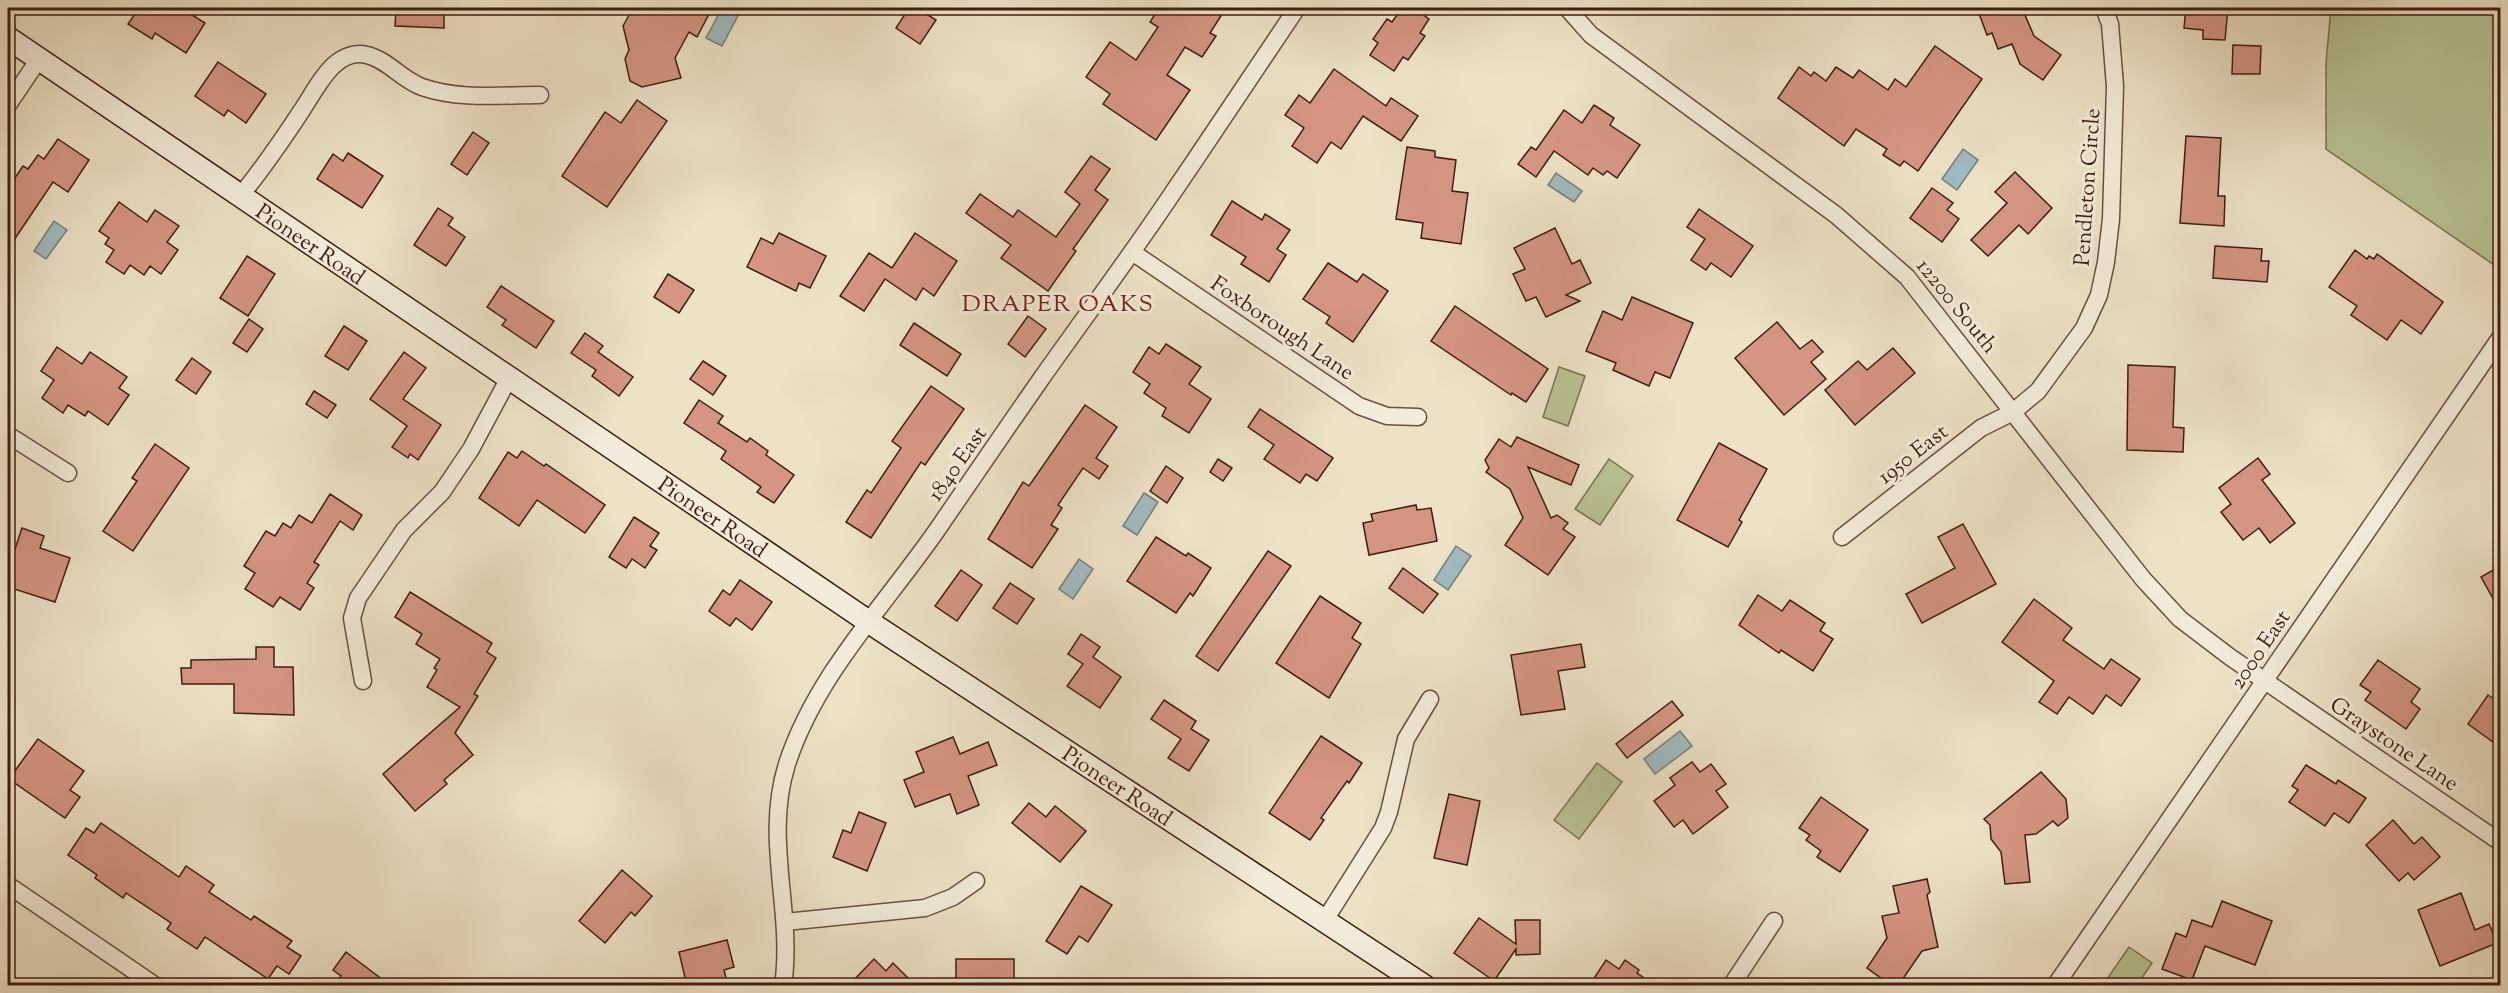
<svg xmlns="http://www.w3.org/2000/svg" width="2508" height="993" viewBox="0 0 2508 993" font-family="'Sorts Mill Goudy',serif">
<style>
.green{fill:#b9c394;stroke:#7c7052;stroke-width:1.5}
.water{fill:#a0bac1;stroke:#797c7a;stroke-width:1.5}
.building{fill:#d59583;stroke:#3f1e10;stroke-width:1.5}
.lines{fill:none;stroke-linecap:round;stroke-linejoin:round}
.street-casing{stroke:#6a4f3e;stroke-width:19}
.secondary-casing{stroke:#3f1e10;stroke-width:25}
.street{stroke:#f3ecda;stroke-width:16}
.secondary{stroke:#f3ecda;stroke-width:22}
.labels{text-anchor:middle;stroke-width:6;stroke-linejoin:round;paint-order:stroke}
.street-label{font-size:22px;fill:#3f1e10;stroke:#f3ecda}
.neighbourhood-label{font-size:24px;letter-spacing:1.5px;fill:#7a1f14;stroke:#f3ecda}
</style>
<rect width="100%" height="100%" fill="#ede2c6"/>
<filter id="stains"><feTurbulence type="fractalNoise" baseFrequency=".00333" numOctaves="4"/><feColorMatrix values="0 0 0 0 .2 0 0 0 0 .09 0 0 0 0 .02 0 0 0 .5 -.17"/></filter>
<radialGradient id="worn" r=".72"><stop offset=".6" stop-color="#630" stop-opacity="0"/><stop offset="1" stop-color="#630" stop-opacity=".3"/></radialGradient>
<g class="green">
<path d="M2331,8H2500V269L2326,149V63Z"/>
<path d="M1559,367L1585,376L1568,426L1543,417Z"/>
<path d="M1609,459L1633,476L1600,525L1575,509Z"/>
<path d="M1597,763L1622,782L1579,839L1554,820Z"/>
<path d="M2129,947L2152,963L2137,985H2103Z"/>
</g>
<g class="water">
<path d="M722,8H742L722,46L706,38Z"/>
<path d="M1963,149L1978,160L1957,190L1942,179Z"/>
<path d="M1556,173L1582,191L1574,202L1548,185Z"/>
<path d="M54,221L67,230L46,259L34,251Z"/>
<path d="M1144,493L1158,502L1137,535L1123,526Z"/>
<path d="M1456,546L1471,556L1448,590L1434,580Z"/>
<path d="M1079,559L1093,569L1073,599L1059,589Z"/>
<path d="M1680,731L1692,746L1655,774L1644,759Z"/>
</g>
<g class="building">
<path d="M139,8H181L205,23L186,53L155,33L152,39L128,24Z"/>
<path d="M396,8H444V28L395,26Z"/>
<path d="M633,8H702L710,12L697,37L689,32L675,58L681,78L642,87L630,81L625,59L629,50L623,26Z"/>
<path d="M909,8H917L936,20L920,44L896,28Z"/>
<path d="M1159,8H1226L1210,33L1216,36L1202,57L1185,47L1167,75L1190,90L1156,140L1103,104L1110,94L1086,77L1110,42L1136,60L1158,27L1150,22Z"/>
<path d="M1402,8H1413L1429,19L1420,33L1425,36L1408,60L1403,57L1394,71L1370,55L1378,43L1373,39L1387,19L1392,22Z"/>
<path d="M1977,8H2022L2034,36L2061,55L2043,80L2020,64L2012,44L1998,49L1992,33L1987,35Z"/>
<path d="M2186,8H2228L2225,40L2203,39V30L2184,28Z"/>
<path d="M2233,45L2261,46L2260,74H2232Z"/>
<path d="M1935,46L1982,79L1918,171L1904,161L1900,166L1883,155L1887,149L1856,129L1844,146L1778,98L1799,67L1811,76L1814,72L1826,81L1836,67L1853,78L1859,70L1888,90L1895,79L1906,87Z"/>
<path d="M218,62L266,94L246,123L228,110L224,116L195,96Z"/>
<path d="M1334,69L1386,106L1391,98L1418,116L1401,141L1363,116L1341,149L1331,142L1317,163L1292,146L1304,128L1285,115L1299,95L1310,103Z"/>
<path d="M637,100L667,121L607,207L562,176L605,112L621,123Z"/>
<path d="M1594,105L1614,118L1610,125L1640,145L1617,178L1607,171L1603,175L1593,168L1588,175L1554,151L1536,177L1518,164L1531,147L1536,150L1564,110L1582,123Z"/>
<path d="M473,132L489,143L467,175L451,164Z"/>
<path d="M2186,136L2221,138L2218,196H2225L2224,226L2180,223Z"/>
<path d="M58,139L89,160L68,192L53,182L8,249V188L23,166L28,169L38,155L44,159Z"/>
<path d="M1407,147L1435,151V157L1456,160L1452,191L1468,193L1461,244L1421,238L1423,223L1396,219Z"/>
<path d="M348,153L383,176L362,208L317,179L333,154L343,161Z"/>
<path d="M1091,156L1110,169L1095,190L1108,200L1073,249L1076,251L1048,291L1001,258L1011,245L966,213L980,194L1013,217L1018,210L1056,237L1080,204L1065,192Z"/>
<path d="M2015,172L2052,208L2028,234L2019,225L1988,256L1971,240L2007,203L1995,192Z"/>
<path d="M1932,188L1953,203L1947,210L1959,219L1942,242L1910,218Z"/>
<path d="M1232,201L1262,220L1265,214L1290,230L1277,249L1286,255L1269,282L1241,264L1246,257L1211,235Z"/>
<path d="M119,202L147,222L155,210L179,226L167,242L178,250L161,274L150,266L144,275L130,265L124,274L106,262L114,250L105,244L109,238L99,231Z"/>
<path d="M438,208L453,218L448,225L465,237L446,266L414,245Z"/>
<path d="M1699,209L1753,246L1731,277L1711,263L1706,270L1691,260L1705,239L1687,227Z"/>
<path d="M1555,228L1572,264L1580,260L1591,283L1566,295L1580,301L1546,317L1536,297L1526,301L1513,274L1525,269L1514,248Z"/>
<path d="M779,233L826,256L810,288L799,283L796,291L747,267L761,238L773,244Z"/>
<path d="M915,233L957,261L934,296L923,288L916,300L885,279L864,311L840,296L869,253L892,268Z"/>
<path d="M2215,246L2262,249L2261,261H2269L2267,282L2213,278Z"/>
<path d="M2355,250L2367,259L2369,256L2374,259L2377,254L2443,302L2421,334L2401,320L2387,340L2351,315L2357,306L2329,287Z"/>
<path d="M247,256L275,274L248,316L220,298Z"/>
<path d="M1328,263L1357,282L1363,274L1388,291L1353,342L1326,323L1330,317L1303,299Z"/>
<path d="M668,274L694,290L679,313L654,297Z"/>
<path d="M501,286L554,321L536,348L502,325L506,320L487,307Z"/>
<path d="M1632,297L1693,323L1670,378L1655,372L1649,386L1613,370L1616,363L1586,351L1603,311L1622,320Z"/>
<path d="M1455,306L1548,369L1526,402L1512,393L1511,395L1431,341Z"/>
<path d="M1028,316L1046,329L1025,357L1008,344Z"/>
<path d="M249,319L263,329L247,352L233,343Z"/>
<path d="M1777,322L1800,349L1812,340L1823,352L1811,362L1826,379L1784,415L1735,358Z"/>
<path d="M914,323L961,354L947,376L900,345Z"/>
<path d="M344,326L367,341L348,370L325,356Z"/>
<path d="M585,333L603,346L598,352L633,377L619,396L592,376L596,370L571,353Z"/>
<path d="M1166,344L1201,367L1189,384L1211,399L1189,433L1162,416L1166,408L1144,393L1150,384L1133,372L1149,347L1159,354Z"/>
<path d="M57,347L82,364L90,352L127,377L119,388L129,395L108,425L88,411L85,416L68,405L63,413L42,398L54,380L41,371Z"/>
<path d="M1893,348L1915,373L1855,425L1825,390L1858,361L1867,370Z"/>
<path d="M404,352L426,368L403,399L441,425L418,460L410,454L408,458L392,447L407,426L370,399Z"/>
<path d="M192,358L211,372L196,394L176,380Z"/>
<path d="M703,361L726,376L713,395L690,379Z"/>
<path d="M2128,365L2175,367L2173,427L2184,428L2183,452L2127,450Z"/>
<path d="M931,386L964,409L925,465L921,462L871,538L846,522L867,490L871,493L901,448L892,441Z"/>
<path d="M314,391L336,405L327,418L306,404Z"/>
<path d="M699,400L723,416L718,423L747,442L750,438L768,451L766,455L794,475L774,503L757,492L761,487L721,459L726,451L684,423Z"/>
<path d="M1085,405L1117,427L1096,458L1108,466L1099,479L1083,468L1058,505L1062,508L1051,525L1058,529L1032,568L988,539L1023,482L1029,486Z"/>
<path d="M1260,409L1333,458L1317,481L1306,474L1300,483L1264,459L1274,445L1248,427Z"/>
<path d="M1517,437L1579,465L1571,485L1528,467L1551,518L1557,515L1568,523L1563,529L1575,537L1548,575L1505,545L1523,518L1510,489L1486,472L1489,468L1485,460L1499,439L1511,447Z"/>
<path d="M1719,443L1767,469L1739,520L1742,522L1728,547L1677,520Z"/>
<path d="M155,444L189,468L133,551L103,531L137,481L132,478Z"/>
<path d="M522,451L544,466L546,464L605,505L585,533L537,500L519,526L479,498L508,452L517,458Z"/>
<path d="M2258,458L2270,474L2262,480L2295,523L2270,543L2259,528L2243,540L2221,512L2231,504L2219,488Z"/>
<path d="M1218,459L1232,468L1223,481L1210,472Z"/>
<path d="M1166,466L1183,478L1167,503L1150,491Z"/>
<path d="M330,494L362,515L353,530L340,521L314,562L319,565L307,583L314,588L300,610L280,597L273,607L245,589L255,573L244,566L266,531L275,536L283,523L291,528L299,515L312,523Z"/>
<path d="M1416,505L1417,510L1431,508L1437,541L1369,555L1363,523L1373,521L1371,514Z"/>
<path d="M634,517L659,533L650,546L657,550L645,568L632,559L626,568L609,557Z"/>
<path d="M1963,524L1996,584L1922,623L1906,594L1955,568L1938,537Z"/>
<path d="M22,528L44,536L40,548L70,558L55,602L8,587V570Z"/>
<path d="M1156,537L1186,556L1188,553L1211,568L1193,596L1190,593L1176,613L1127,581Z"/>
<path d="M1268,551L1291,566L1218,671L1196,656Z"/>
<path d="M2500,566V611L2481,577Z"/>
<path d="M1403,568L1438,594L1423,613L1389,588Z"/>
<path d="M961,570L982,585L957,621L935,606Z"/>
<path d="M740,580L772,602L752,630L736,618L730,626L709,611L723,590L730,595Z"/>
<path d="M1010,583L1034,599L1017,624L993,608Z"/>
<path d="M410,592L492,643L487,652L496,658L474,694L478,696L455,733L473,755L444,780L447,784L415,811L383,774L460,707L427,687L437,670L434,668L440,659L416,644L422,634L395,617Z"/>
<path d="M1758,595L1782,611L1790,600L1825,623L1820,631L1833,639L1813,671L1781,650L1779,653L1739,625Z"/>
<path d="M1320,596L1361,623L1352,638L1361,644L1329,698L1276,663Z"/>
<path d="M2034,599L2072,628L2063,640L2104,669L2111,659L2140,679L2121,706L2106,695L2093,714L2069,697L2057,714L2039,702L2054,681L2002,642Z"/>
<path d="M1081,634L1100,647L1093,657L1121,677L1100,708L1067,686L1083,664L1068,654Z"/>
<path d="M1581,644L1585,667L1558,671L1565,709L1521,715L1511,655Z"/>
<path d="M256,647H274V667H293L294,715L234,713V684H182L181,668H191V660L256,659Z"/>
<path d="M2378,660L2420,689L2411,702L2420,709L2406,729L2365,700L2371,692L2360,685Z"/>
<path d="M2488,695L2500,703V747L2468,724Z"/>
<path d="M1164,700L1196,721L1191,729L1209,740L1189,771L1168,758L1181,739L1151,719Z"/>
<path d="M1672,701L1683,715L1627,758L1616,744Z"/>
<path d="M1321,736L1362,763L1349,783L1347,781L1321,818L1324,820L1310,840L1269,813Z"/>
<path d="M953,737L960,754L988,742L997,765L968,776L979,805L957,814L950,794L915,807L904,780L924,772L916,752Z"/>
<path d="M38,739L84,771L70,790L80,797L65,818L9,779Z"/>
<path d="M1692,762L1700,772L1711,764L1726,784L1716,791L1728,807L1693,834L1683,820L1674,827L1654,801L1675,785L1670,778Z"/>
<path d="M2306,765L2336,784L2338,780L2366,798L2349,823L2334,813L2325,826L2289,802L2298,790L2292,786Z"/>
<path d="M2041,772L2066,799L2068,818L2058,826L2053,821L2036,834L2025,835L2030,882L2005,884L2001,852L1991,839L1990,825L1984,819Z"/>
<path d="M1449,794L1480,801L1467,865L1434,858Z"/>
<path d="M1821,797L1868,830L1840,872L1817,857L1821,851L1806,840L1810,835L1799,828Z"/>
<path d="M1029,803L1046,817L1055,806L1086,831L1060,862L1012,823Z"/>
<path d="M859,812L886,823L867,871L833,857L843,830L851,833Z"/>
<path d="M2393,820L2414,844L2422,837L2440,857L2414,880L2408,873L2399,881L2366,845Z"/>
<path d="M101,823L179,877L186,866L214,885L209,892L251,920L254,916L292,941L287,947L301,956L289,974L277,966L268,979L205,937L197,949L167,929L171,923L126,893L123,898L95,878L97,875L68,855L86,828L94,833Z"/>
<path d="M622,870L652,896L635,916L631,912L605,943L579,921Z"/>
<path d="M1927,879L1930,892L1927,895L1938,947L1922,951L1898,986H1892L1867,968L1887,938L1882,916L1899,913L1893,886Z"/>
<path d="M1081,886L1112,905L1088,942L1079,936L1067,954L1046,941Z"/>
<path d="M2461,893L2475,930L2489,924L2497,943L2440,966L2418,910Z"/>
<path d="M2222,901L2272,921L2255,965L2205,946L2192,980L2162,969L2176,933L2186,937L2192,920L2212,927Z"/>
<path d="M1479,918L1516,944L1515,920H1540V954L1516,955V949L1494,981L1454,953Z"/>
<path d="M727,940L734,967L724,970L728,986H687L679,952Z"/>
<path d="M346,952L391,986H334L341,976L333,970Z"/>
<path d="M874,959L886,971L893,963L916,986H848Z"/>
<rect x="956" y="959" width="58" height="27"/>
<path d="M1606,960L1619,969L1625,960L1639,970L1637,973L1656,986H1589Z"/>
</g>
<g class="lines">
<g class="street-casing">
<g id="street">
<path d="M1567,8L1591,35L1836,215L1907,277L2143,579L2180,619L2230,657L2500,842"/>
<path d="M8,105L39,59"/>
<path d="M241,195C263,168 283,139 302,110C312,95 321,77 334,65C343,57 355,52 367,55C388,60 402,80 422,87C459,100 501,95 540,95"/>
<path d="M1132,252L1359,406L1387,416L1418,417"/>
<path d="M8,435L68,473"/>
<path d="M1842,537L1981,428L2013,412L2038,391L2084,328L2099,295L2106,262L2111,219L2115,86L2110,24L2104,8"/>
<path d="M363,681L352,618L358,598L404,530L442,492L471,449L509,378"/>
<path d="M8,885L156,986"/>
<path d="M1325,920L1383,828L1389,812L1406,739L1430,699"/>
<path d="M785,922L925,908L953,897L976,881"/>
<path d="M783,986C794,911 763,840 787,764C816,675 885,605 937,530C972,479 1006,429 1041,379C1086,315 1133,253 1176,188C1217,128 1257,67 1297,8"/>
<path d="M1731,986L1774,921"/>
<path d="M2055,986L2500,338"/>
</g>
</g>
<g class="secondary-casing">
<g id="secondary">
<path id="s1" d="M8,38L869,622L1424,986"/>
</g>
</g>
<use href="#street" class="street"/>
<use href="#secondary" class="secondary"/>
</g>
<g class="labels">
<g class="street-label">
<text transform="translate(2086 187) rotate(-86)" y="8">Pendleton Circle</text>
<text dy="8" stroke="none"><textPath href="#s1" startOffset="366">Pioneer Road</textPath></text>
<text transform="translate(1958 305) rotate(51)" y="8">12200 South</text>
<text transform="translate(1283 327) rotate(34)" y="8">Foxborough Lane</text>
<text transform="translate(1912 453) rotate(-38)" y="8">1950 East</text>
<text transform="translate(956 463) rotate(-55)" y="8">1840 East</text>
<text dy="8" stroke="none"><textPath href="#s1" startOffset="852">Pioneer Road</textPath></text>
<text transform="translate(2259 649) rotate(-56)" y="8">2000 East</text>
<text transform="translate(2395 743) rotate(34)" y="8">Graystone Lane</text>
<text dy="8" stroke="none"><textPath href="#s1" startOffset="1338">Pioneer Road</textPath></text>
</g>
<g class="neighbourhood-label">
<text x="1058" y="311">DRAPER OAKS</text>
</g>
</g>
<rect width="2508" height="993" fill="none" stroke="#ede2c6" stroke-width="30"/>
<rect x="9" y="9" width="2490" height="975" fill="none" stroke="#3f1e10" stroke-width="3"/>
<rect x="15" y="15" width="2478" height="963" fill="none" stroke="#3f1e10" stroke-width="1.5"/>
<rect width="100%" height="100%" filter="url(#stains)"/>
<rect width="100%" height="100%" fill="url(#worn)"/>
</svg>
